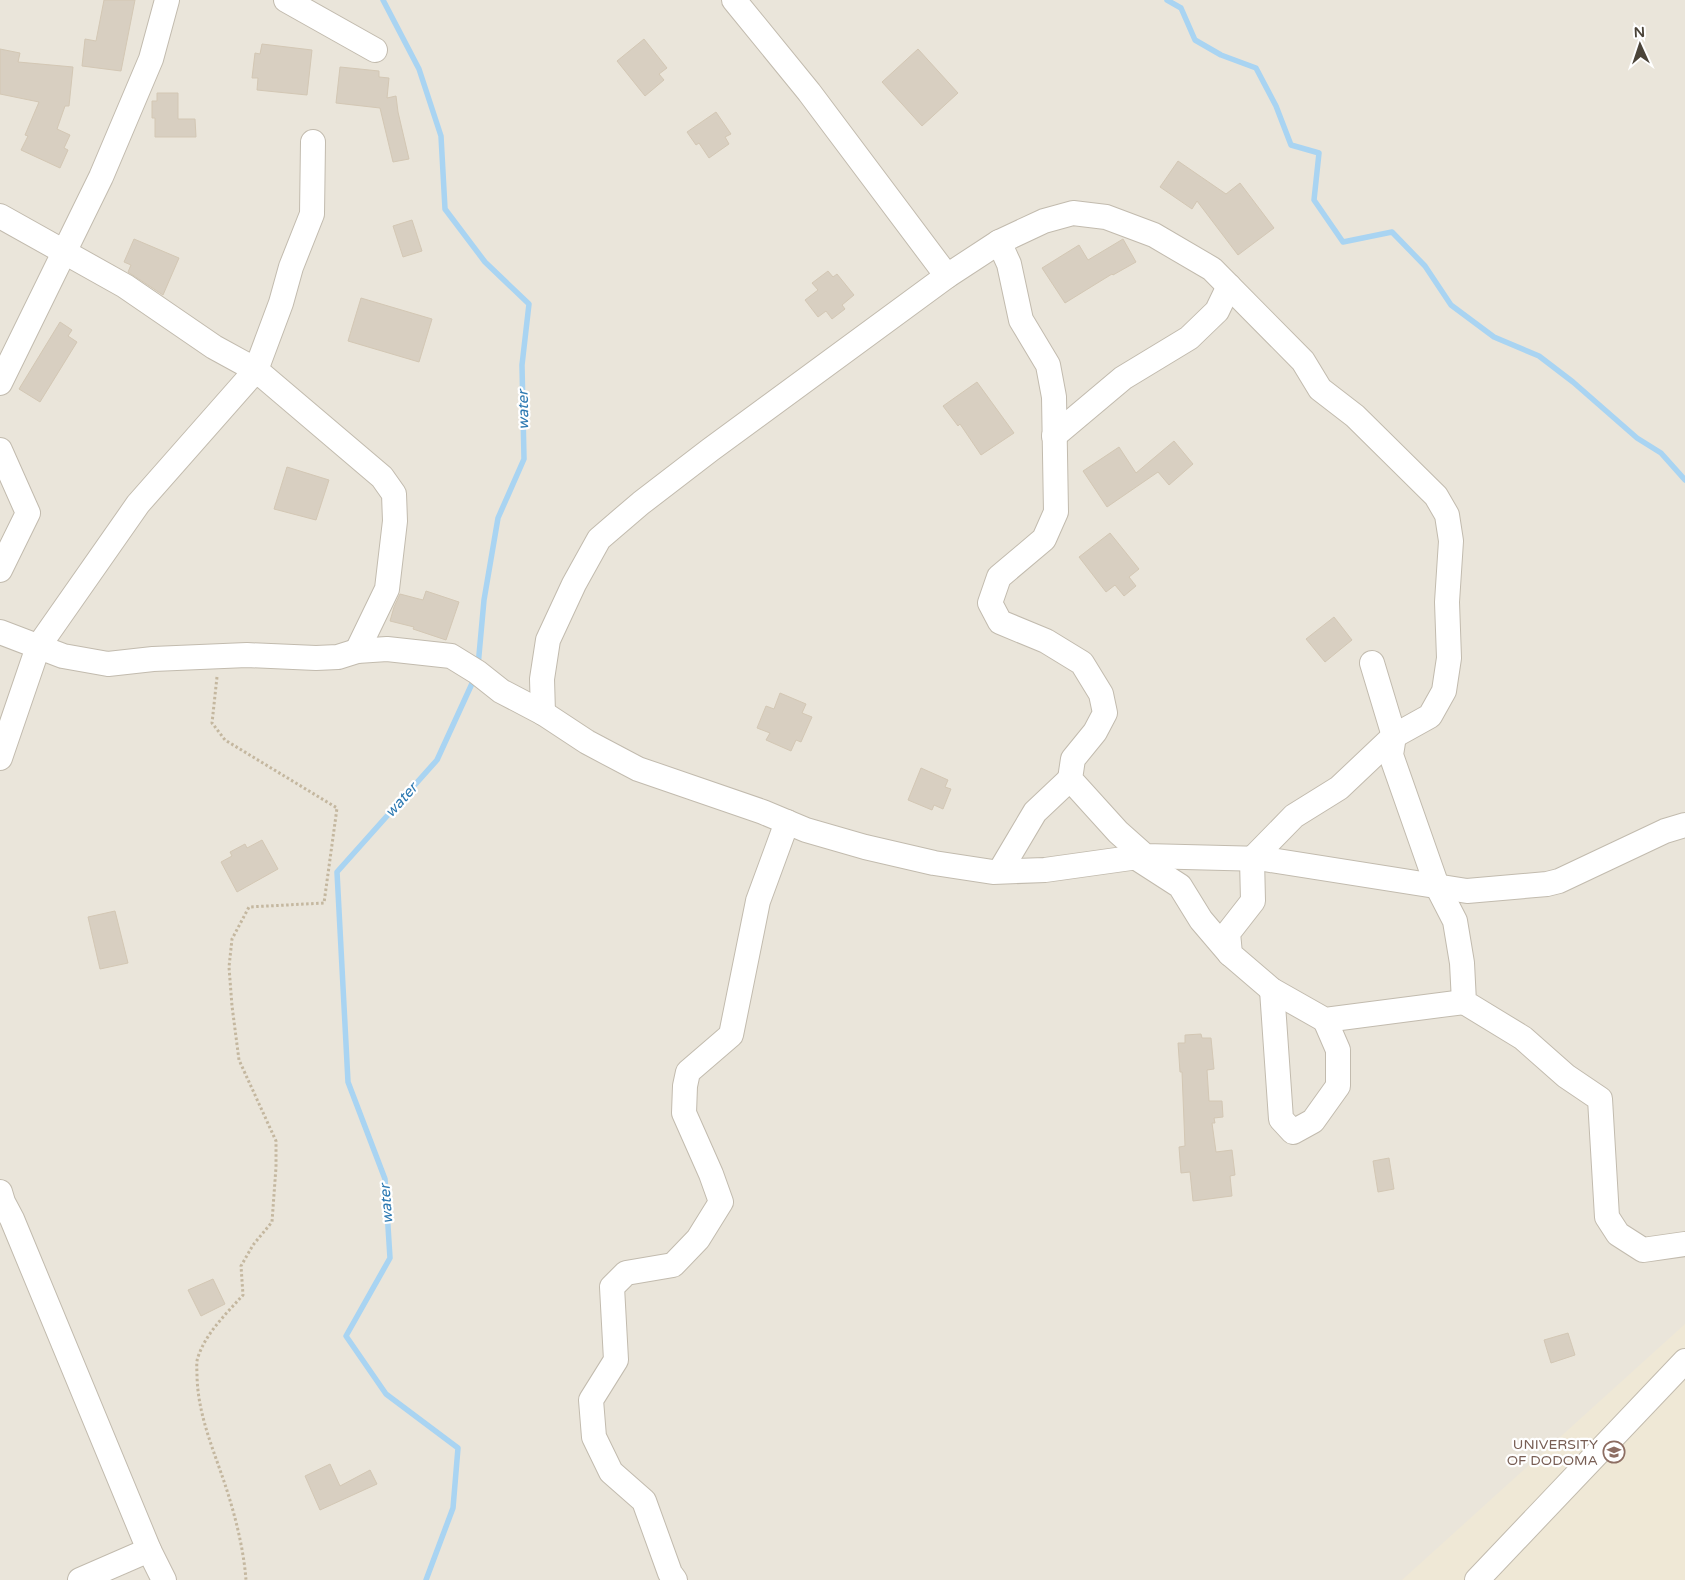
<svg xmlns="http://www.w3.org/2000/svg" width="1685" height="1580" viewBox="0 0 1685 1580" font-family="'Varela Round',sans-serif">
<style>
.residential{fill:#eae5da}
.education{fill:#efe8d6}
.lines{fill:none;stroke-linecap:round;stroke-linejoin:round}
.stream{stroke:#a9d4f2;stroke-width:5.5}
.building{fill:#d8cfc1;stroke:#d3c7b4}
.minor-casing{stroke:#c2bbae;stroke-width:26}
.path{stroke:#c4b79f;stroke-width:3;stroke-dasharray:2.5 2.5;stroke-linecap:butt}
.minor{stroke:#fff;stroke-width:24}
.labels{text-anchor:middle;stroke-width:4.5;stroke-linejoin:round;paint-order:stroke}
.education-label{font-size:14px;fill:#785e54;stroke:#fff;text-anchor:end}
.water-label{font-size:15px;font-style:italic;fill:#2e7ab2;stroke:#fff}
</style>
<rect width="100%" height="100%" fill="#f6f3ec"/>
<path class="residential" d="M0,0H1685V1477L1538,1580H0Z"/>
<path class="education" d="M1685,1324V1580H1402Z"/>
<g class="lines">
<g class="stream">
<path d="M383,0L419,69L441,136L445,209L485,262L529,304L522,365L524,459L498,518L484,600L478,666"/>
<path d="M1167,0L1181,8L1195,40L1221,55L1256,68L1276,106L1291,145L1319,153L1314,200L1343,242L1392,232L1425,266L1451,305L1494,337L1539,356L1573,382L1637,438L1661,453L1685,480"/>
<path d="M426,1580L453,1508L458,1448L386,1394L346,1336L390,1258L385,1179L348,1082L337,872L437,760L475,677"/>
</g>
</g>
<g class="building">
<path d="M104,0H135L121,71L82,66L85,39L96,41Z"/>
<path d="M644,39L667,68L659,74L664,80L645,96L617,61Z"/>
<path d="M262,44L312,50L307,95L257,90L258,78H252L255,53L260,54Z"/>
<path d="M0,49L20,53L18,62L73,67L69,106H65L57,129L70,135L64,148L68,150L60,168L21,150L28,136L25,135L39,102L0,94Z"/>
<path d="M918,49L958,93L922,126L882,82Z"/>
<path d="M340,67L379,71V77L389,78L387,98L396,96L398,112L409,159L393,162L380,108L336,103Z"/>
<path d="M157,93H178V119H195L196,137H155V118H152V101H157Z"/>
<path d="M716,112L731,134L725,137L729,144L709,158L699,143L696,145L687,132Z"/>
<path d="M1178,161L1226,194L1240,183L1274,228L1238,255L1197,201L1192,209L1160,187Z"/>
<path d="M412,220L422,251L403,257L393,226Z"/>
<path d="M134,239L179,258L163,295L128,272L131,265L124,262Z"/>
<path d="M1123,239L1136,262L1113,275L1112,274L1065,303L1042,268L1079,245L1088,260Z"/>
<path d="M828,271L833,277L837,274L854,295L842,305L845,309L832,319L826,311L818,317L805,300L818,290L812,283Z"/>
<path d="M361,298L432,319L419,362L348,341Z"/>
<path d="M60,322L72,330L68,336L77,342L40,402L19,389Z"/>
<path d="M977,382L1014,433L981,455L960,424L958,426L943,406Z"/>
<path d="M1174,441L1193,464L1169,485L1158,472L1107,507L1083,471L1119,447L1136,473Z"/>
<path d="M287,467L329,480L316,520L274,509Z"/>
<path d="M1110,533L1139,569L1129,577L1136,586L1124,596L1115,585L1106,592L1079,557Z"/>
<path d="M426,591L459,602L446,640L413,629L414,627L390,621L394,607L400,594L423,600Z"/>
<path d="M1334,617L1352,640L1325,662L1306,639Z"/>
<path d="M780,693L806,704L802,713L812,717L801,742L796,740L791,751L766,740L770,733L757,728L766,706L774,709Z"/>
<path d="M921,768L948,780L945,787L951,789L943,809L934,805L932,810L908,800Z"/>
<path d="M262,840L278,869L237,892L221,862L232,856L230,852L245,844L247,848Z"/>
<path d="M115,911L128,963L100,969L88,917Z"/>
<path d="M1201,1034L1202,1038H1211L1214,1069L1207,1070L1209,1101H1222L1223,1117L1214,1118L1215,1123H1212L1216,1152L1232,1150L1235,1175L1230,1176L1232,1196L1193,1201L1190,1172L1181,1173L1179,1147L1185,1146L1182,1072H1180L1178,1043H1185V1035Z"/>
<path d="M1389,1158L1394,1189L1378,1192L1373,1161Z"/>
<path d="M213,1279L225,1304L201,1316L188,1290Z"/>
<path d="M1568,1333L1575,1355L1551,1363L1544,1340Z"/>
<path d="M330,1464L340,1486L370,1470L377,1484L320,1510L305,1476Z"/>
</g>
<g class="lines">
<g class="minor-casing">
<g id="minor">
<path d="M286,0L375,50"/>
<path d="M0,216L125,286L214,347L256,370L281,303L291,267L312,214L313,142"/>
<path d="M999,242L1009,264L1021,320L1048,365L1054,397L1056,512L1044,539L999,577L990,603L1000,622L1046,641L1082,663L1101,694L1105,713L1095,732L1073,759L1070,779L1118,832L1145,856L1264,859L1467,891L1547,884L1559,881L1665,831L1685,825"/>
<path d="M947,276L999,242L1044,221L1073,213L1106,217L1154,235L1212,269L1303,361L1320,389L1355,416L1436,496L1447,515L1451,541L1447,602L1449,658L1444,691L1430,716L1394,736L1339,788L1294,816L1252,859L1253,901L1228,933L1230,954L1272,990L1325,1020L1464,1002"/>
<path d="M0,383L101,177L151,59L167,0"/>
<path d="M1054,436L1123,378L1189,338L1217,311L1229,286"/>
<path d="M0,450L28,513L0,570"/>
<path d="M0,632L63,656L108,664L153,659L247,655L316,658L338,657L357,651L387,649L451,656L477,672L501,691L543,713L587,742L638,769L763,812L806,830L865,847L934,863L993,872L1045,870L1145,856"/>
<path d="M1372,663L1394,736L1391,755L1437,886L1455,921L1462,963L1464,1002L1523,1038L1566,1076L1600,1099L1607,1217L1618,1234L1643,1250L1685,1244"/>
<path d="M543,713L542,679L548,640L574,584L599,539L641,503L710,450L947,276L809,92L734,0"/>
<path d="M0,758L38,647L138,504L256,370L382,477L394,494L395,521L387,589L357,651"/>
<path d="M1135,857L1180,886L1201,920L1230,954"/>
<path d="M1000,871L1035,812L1070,779"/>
<path d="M1272,990L1281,1119L1293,1132L1313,1121L1338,1086V1050L1325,1020"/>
<path d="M0,1192L3,1202L12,1219L149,1550L164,1580"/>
<path d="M80,1580L149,1550"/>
<path d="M675,1580L670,1573L644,1501L611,1472L594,1437L591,1400L616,1360L612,1287L626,1273L673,1265L698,1239L721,1202L711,1174L684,1113L685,1086L688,1072L731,1035L758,901L787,822"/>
<path d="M1477,1580L1685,1361"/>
</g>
</g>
<path class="path" d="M217,677L212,723L225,740L337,808L324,903L249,907L232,939L229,967L232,1006L239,1060L276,1141V1167L272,1222L253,1245L241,1266L243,1295C226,1314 206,1333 198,1357C196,1362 197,1369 197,1376C198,1419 217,1457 229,1497C237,1523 244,1553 246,1580"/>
<use href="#minor" class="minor"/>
</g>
<defs>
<g id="university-ring" transform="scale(1.125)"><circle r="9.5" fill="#fff" stroke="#8d6e63" stroke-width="1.5"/><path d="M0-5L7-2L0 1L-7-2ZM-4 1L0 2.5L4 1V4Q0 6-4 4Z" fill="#8d6e63"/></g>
</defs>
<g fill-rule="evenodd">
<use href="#university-ring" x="1614" y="1452"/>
</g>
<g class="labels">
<g class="education-label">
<text x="1598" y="1449">UNIVERSITY<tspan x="1598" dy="16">OF DODOMA</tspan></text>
</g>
<g class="water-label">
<text transform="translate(523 410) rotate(-91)" y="5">water</text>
<text transform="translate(401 800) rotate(-48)" y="5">water</text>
<text transform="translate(386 1204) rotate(-94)" y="5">water</text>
</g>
</g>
<g transform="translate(1640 45) rotate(357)" stroke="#ffffff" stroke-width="4" paint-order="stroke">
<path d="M0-4L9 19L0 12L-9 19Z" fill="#4b4439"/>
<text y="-8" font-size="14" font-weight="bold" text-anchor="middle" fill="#4b4439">N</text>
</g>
</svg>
